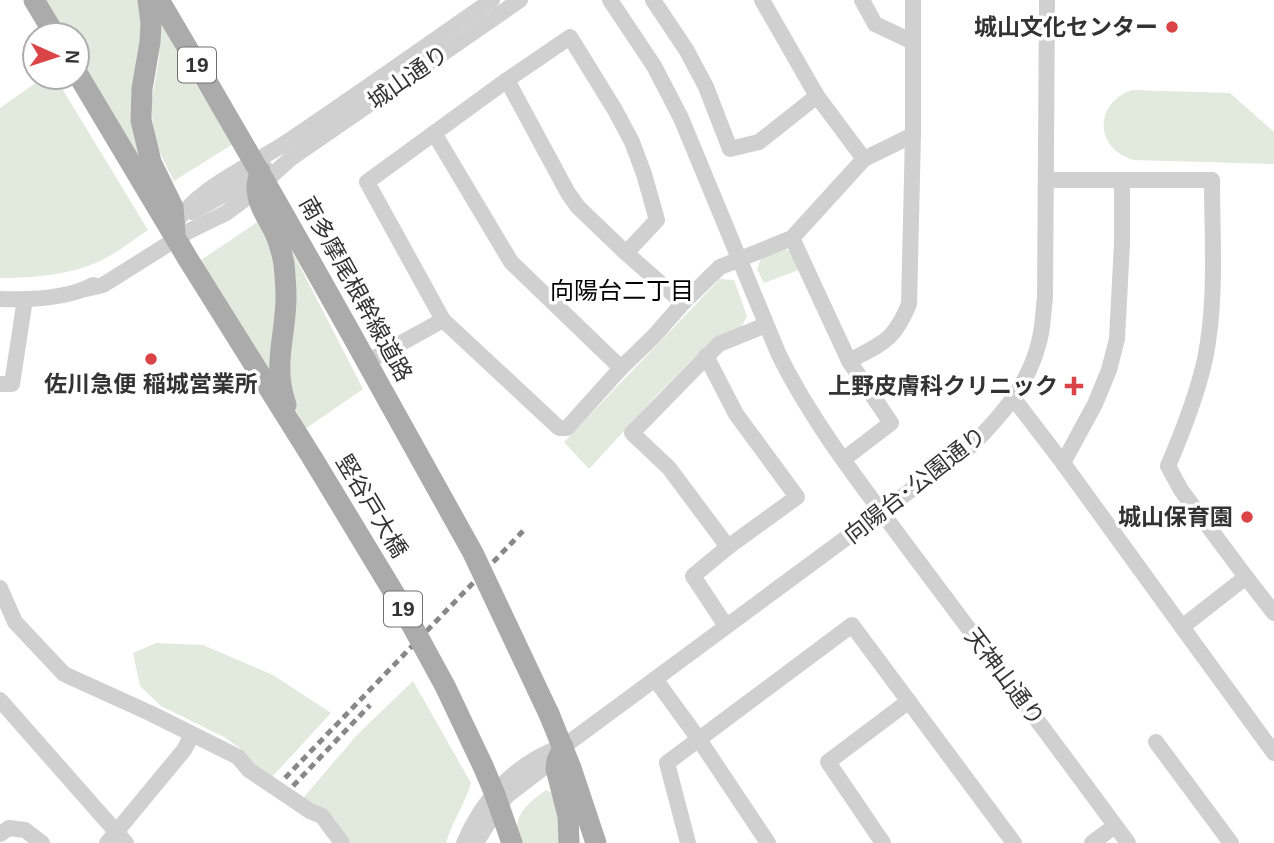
<svg xmlns="http://www.w3.org/2000/svg" width="1274" height="843" viewBox="0 0 1274 843" font-family="Arial,'Noto Sans JP',sans-serif">
<style>
.green{fill:#e2e9dd}
.lines{fill:none;stroke-linecap:round;stroke-linejoin:round}
.minor{stroke:#d0d0d0;stroke-width:16}
.major{stroke:#ababab;stroke-width:21}
.rail{stroke:#888;stroke-width:5;stroke-dasharray:7 5;stroke-linecap:butt}
.major-bridge{stroke:#ababab;stroke-width:21}
.poi-dot{fill:#da4447;stroke:#fff;stroke-width:2.5}
.labels{text-anchor:middle;stroke-width:7;stroke-linejoin:round;paint-order:stroke}
.shield{fill:#fff;stroke:#707070;stroke-width:2}
.shield-label{font-size:21px;font-weight:bold;fill:#333}
.poi-label{font-size:23px;font-weight:bold;fill:#333;stroke:#fff;text-anchor:end}
.street-label{font-size:23px;fill:#333;stroke:#fff}
.neighbourhood-label{font-size:24px;fill:#000;stroke:#fff}
</style>
<rect width="100%" height="100%" fill="#fff"/>
<g class="green">
<path d="M45,0H138L141,12L147,174L77,55V35H66Z"/>
<path d="M161,23L196,85L233,144L174,181L155,143L151,104L159,58Z"/>
<path d="M44,77H55L148,230C133,240 118,252 102,260C71,275 34,278 0,278V108Z"/>
<path d="M1132,90L1230,93L1274,132V164L1134,160C1094,149 1094,103 1132,90Z"/>
<path d="M259,221L273,252L279,289L270,379L198,262Z"/>
<path d="M287,241L363,389L305,429L293,404L287,377Z"/>
<path d="M781,248L792,252L799,270L764,283L757,269L761,259Z"/>
<path d="M720,279L734,280L747,316L742,326L712,340L657,395L589,469L564,442Z"/>
<path d="M156,643L203,645L273,675L331,713L271,778L254,768L241,749L224,737L161,706L140,686L133,653Z"/>
<path d="M413,681L471,783C465,804 452,822 446,843H351L329,814L314,805L304,797L357,735Z"/>
<path d="M546,790L552,793L561,824L560,843H520C511,815 526,805 546,790Z"/>
</g>
<g class="lines">
<g class="minor">
<path d="M610,0L654,66L681,118L779,355C814,426 865,489 912,553C984,649 1057,746 1128,843"/>
<path d="M653,0L687,51L706,87L730,149L759,142L817,96"/>
<path d="M762,0L817,96L864,159"/>
<path d="M862,0L875,24L913,42"/>
<path d="M507,80L568,193L578,207L626,253"/>
<path d="M434,133L511,262L621,368"/>
<path d="M192,212L231,191L265,168"/>
<path d="M173,227C195,189 248,167 284,144C354,97 423,48 492,0"/>
<path d="M792,238L849,361L891,423L844,459"/>
<path d="M86,289L103,285L189,231L226,213L249,196L290,159L520,0"/>
<path d="M0,299C30,300 67,299 93,285"/>
<path d="M683,303L626,253L657,220L644,174L632,142L615,110L570,37L507,80L367,182L443,320L559,428H567L621,368L654,336L683,303L720,267L792,238L864,159L913,135"/>
<path d="M706,356L736,414L797,497L728,547"/>
<path d="M849,361C883,343 894,341 909,304L913,135V0"/>
<path d="M367,362L443,320"/>
<path d="M0,384H12L25,299"/>
<path d="M1014,399L1063,463L1182,627L1246,577L1181,490L1168,466C1183,431 1197,396 1205,359C1217,301 1212,239 1212,180H1046"/>
<path d="M1063,463L1095,404L1109,370L1117,339L1122,243V180"/>
<path d="M1246,577L1274,613"/>
<path d="M0,588L15,622L64,674L152,714L238,757L249,770L310,811L322,816L342,843"/>
<path d="M726,626L693,576L728,547L669,468L632,433L719,344L766,325"/>
<path d="M1182,627L1274,753"/>
<path d="M655,679L698,738L768,843"/>
<path d="M0,700L126,843"/>
<path d="M1156,742L1231,843"/>
<path d="M0,834L9,828L25,830L42,843"/>
<path d="M107,843L184,750L192,735"/>
<path d="M464,843C482,800 516,763 561,747"/>
<path d="M476,843L499,805L508,795L547,765L563,747L972,445C1002,415 1029,384 1039,342C1043,328 1043,312 1045,298L1047,0"/>
<path d="M688,843L667,763L852,625L1014,843"/>
<path d="M883,843L828,762L909,701"/>
<path d="M1092,843L1115,826"/>
</g>
<g class="major">
<path d="M34,0L55,35"/>
<path d="M148,0L151,23L150,42L142,89L141,120L151,162L173,207L175,232"/>
<path d="M159,0C238,133 315,268 390,404"/>
<path d="M77,73L188,259L313,459"/>
<path d="M260,171C259,177 257,182 257,187C257,205 268,218 275,233C279,242 282,253 284,264C285,275 286,286 286,297C286,336 272,364 286,405"/>
<path d="M549,714L571,768L596,843"/>
<path d="M563,747L557,761L556,769L568,816L569,843"/>
<path d="M483,766L494,792L512,843"/>
</g>
<g class="rail">
<path d="M285,778L525,529"/>
<path d="M293,786L370,705"/>
</g>
<g class="major-bridge">
<path d="M390,404L473,553L549,714"/>
<path d="M313,459L397,598L445,686L483,766"/>
</g>
</g>
<g class="poi-dot">
<circle cx="1172" cy="27" r="7"/>
<circle cx="151" cy="359" r="7"/>
<path d="M1070.5 375.5h7v7h7v7h-7v7h-7v-7h-7v-7h7z"/>
<circle cx="1247" cy="517" r="7"/>
</g>
<g class="labels">
<g class="shield">
<rect x="178" y="47.5" width="38" height="35" rx="5"/>
<rect x="384" y="591.5" width="38" height="35" rx="5"/>
</g>
<g class="shield-label">
<text x="197" y="72">19</text>
<text x="403" y="616">19</text>
</g>
<g class="poi-label">
<text x="1158" y="35">城山文化センター</text>
<text x="151" y="392" text-anchor="middle">佐川急便 稲城営業所</text>
<text x="1058" y="394">上野皮膚科クリニック</text>
<text x="1233" y="525">城山保育園</text>
</g>
<g class="street-label">
<text transform="translate(408 77) rotate(-35)" y="8">城山通り</text>
<text transform="translate(356 289) rotate(61)" y="8">南多摩尾根幹線道路</text>
<text transform="translate(915 485) rotate(-38)" y="8">向陽台･公園通り</text>
<text transform="translate(372 506) rotate(59)" y="8">竪谷戸大橋</text>
<text transform="translate(1005 677) rotate(53)" y="8">天神山通り</text>
</g>
<g class="neighbourhood-label">
<text x="622" y="299">向陽台二丁目</text>
</g>
</g>
<g transform="translate(56 56) rotate(93)"><circle r="33" fill="#ffffff" stroke="#adadad" stroke-width="2"/>
<path d="M0-5L12 26L0 18L-12 26Z" fill="#da4447"/>
<text y="-10" font-size="19" font-weight="bold" text-anchor="middle" fill="#333333">N</text>
</g>
</svg>
